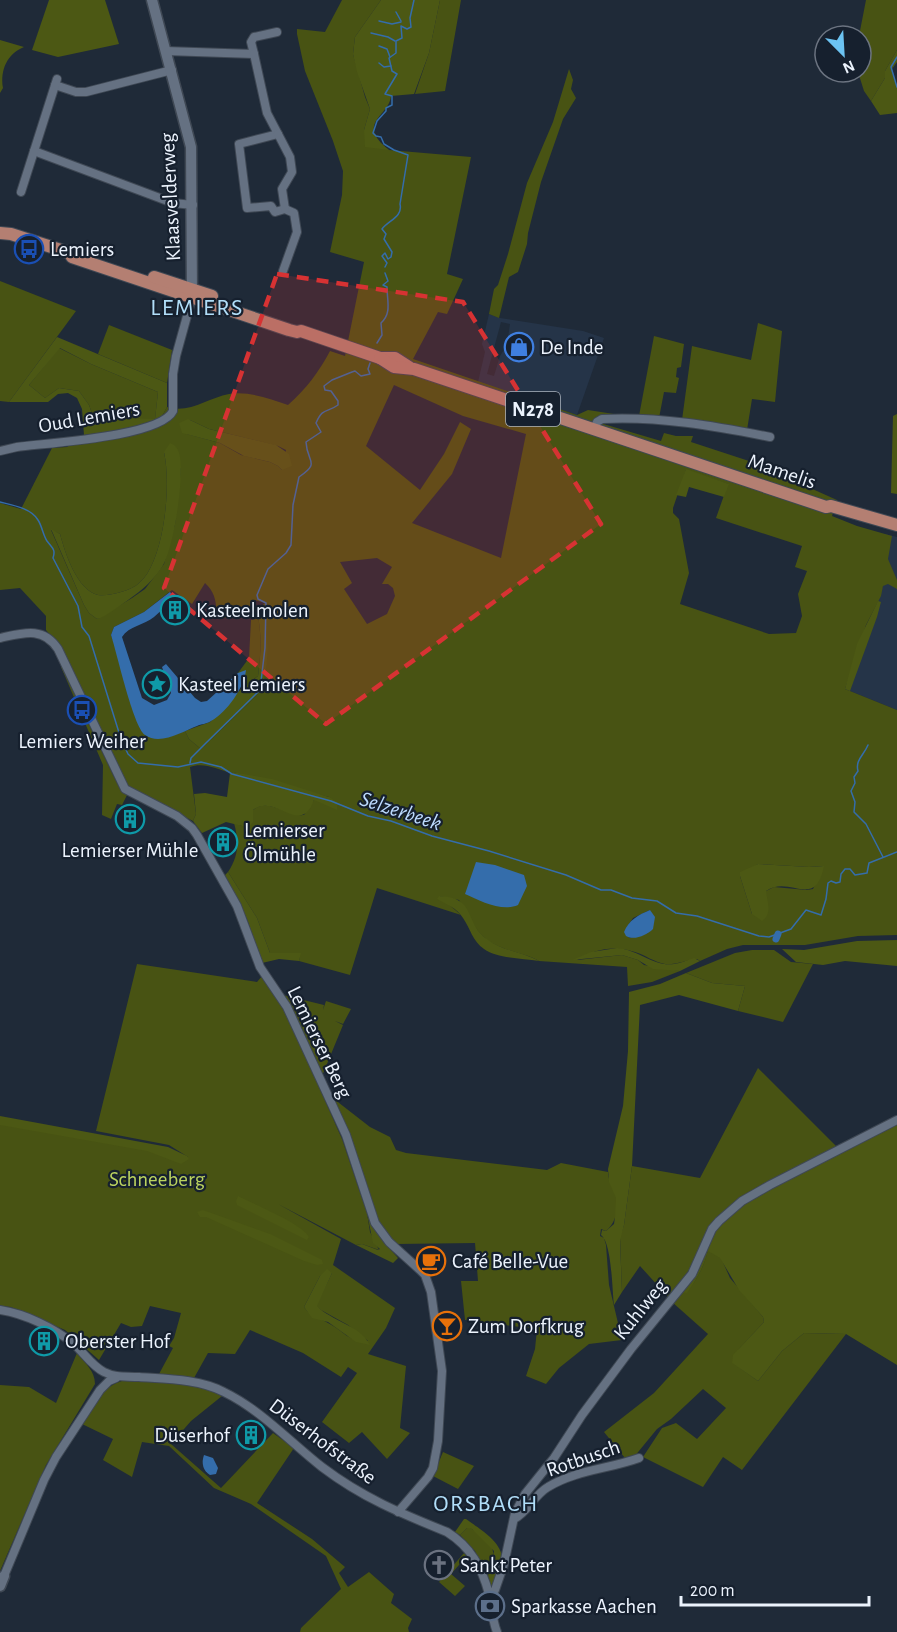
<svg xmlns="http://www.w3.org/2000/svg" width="897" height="1632" viewBox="0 0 897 1632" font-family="'Alegreya Sans',sans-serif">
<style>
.built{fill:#253448;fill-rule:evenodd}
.green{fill:#485313;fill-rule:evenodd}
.forest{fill:#4c5814;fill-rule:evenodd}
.water{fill:#346dab}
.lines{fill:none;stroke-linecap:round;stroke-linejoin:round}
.stream{stroke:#346dab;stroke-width:1.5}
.canal{stroke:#346dab;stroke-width:7}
.street-casing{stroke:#3f4854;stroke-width:10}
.secondary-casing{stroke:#3f4854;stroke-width:13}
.primary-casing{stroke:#3f4854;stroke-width:14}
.street{stroke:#657182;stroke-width:8}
.secondary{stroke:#657182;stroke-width:10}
.primary{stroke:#b47f72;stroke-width:12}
.marked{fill:#d73233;fill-opacity:0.2;stroke:#d73233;stroke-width:4.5;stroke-dasharray:12 8;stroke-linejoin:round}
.labels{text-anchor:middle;stroke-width:4.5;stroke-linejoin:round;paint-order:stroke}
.shield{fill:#16202e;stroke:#acb4bf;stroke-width:1.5}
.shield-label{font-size:20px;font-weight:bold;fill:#ecf3fd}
.street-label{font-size:21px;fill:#ecf3fd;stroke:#16202e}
.poi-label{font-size:21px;fill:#ecf3fd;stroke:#16202e;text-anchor:start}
.park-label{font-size:21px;fill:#bbd35f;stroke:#16202e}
.water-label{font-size:22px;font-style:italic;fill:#bcdafd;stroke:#16202e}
.quarter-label{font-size:24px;letter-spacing:1.5px;fill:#b1def9;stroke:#16202e}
</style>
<rect width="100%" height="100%" fill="#1f2a38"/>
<g class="built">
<path d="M489,314L500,318L583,331L604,338L577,415L478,382L485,352L482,344ZM501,322L510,324L507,345L500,356L494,376L487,374Z"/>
<path d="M885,534L897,537V710L845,689L883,586Z"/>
</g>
<g class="green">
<path d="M342,0H381L355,37L353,54L365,97L370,109L364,130L389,150L471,157L447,274L463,279L447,314L438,312L413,359L577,415L588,410L627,416L600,423L661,441L664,433L676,436H693L691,442L752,462L837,500L832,516L857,526L892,536L888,559L897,580V589L888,584L883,586L881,596L866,625L845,689L897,710V935L858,936L805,945H743L727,949L700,961L697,959C686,960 676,965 665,964C654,962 645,955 635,952C614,945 595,949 577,960L622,955L638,960L644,965L680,971L652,982L628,986L627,967L539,961C523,952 501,951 486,939C474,930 467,912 459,900L439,896L461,915L377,888L350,975L299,961L300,953H270L257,918L228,872C239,856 239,841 234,823L242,826L252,817L253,810C269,797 286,817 304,815L314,800L329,797L233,772L230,773C218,769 203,762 190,767L196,814L193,821L126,787L59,646L46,630V616L20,588L0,590V503L21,509L52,448L67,447L84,435L126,429L161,418L167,407C189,414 208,398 229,394C250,391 270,399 288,405C306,389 319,372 330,351L345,356L364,262L330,252L342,195L343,171L333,141L305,71L297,34V29L325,32ZM394,385L463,416L526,434L501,558L412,523L452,474L471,429L460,422L444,454L420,490L366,446ZM190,420L209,429L278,446L286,450L282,470L278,466L270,462L241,455L220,443L187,434ZM164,452L181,469L175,524L164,564L145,589L132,598L97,619L89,613L84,605L51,530L60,534C65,553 77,590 98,595C105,596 114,594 121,592C133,589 140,584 147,574C165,546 171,484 164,452ZM686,470L728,484L716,518L802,546L795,567L807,571L798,594L802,616L796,633L769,634L680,604L689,573L679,519L673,513V508ZM377,558L392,567L382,584H388L393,588L395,596L387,614L367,624L344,589L352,583L340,562ZM205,583C215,592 217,603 216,616C233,622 246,614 255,600L265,603L267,658L257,695L201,749L189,739L185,731L168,737L153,738L111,635L114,627L144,612L172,590L192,604ZM758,864L809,867L823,866L813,889L807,890L774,887L766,891L752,914L740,876ZM650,910L648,933L629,938L627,927L633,918Z"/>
<path d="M440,0H461L445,91L415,94L429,53Z"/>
<path d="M866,0H897V50L885,71V78L871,101L864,91L858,72H861V36H859Z"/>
<path d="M569,69L573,80L571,89L576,98L563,119L541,182L528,233L527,244L518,272L509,277L499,318L489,314L494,289L498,285L508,254L527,183L553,122Z"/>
<path d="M0,281L76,311L9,402L0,401Z"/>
<path d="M758,323L782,331L775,402L752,399L747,430L682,420L692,346L751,360Z"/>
<path d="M109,325L172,350L167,383L98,354Z"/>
<path d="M654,336L684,344L681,367L677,368L676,377L679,378L676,393L664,392L659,418L639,416Z"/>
<path d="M59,348L91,364L158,392L155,420L126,418L95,422L89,405L79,391L59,388L45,398L29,385Z"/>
<path d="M257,611C262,633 261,654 258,676L241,689L245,680L238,673L249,658L251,620L256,619L254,613Z"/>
<path d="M61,667H64L80,702V706L114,777L120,789L127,795L122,805L117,804L111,819L102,815L103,765Z"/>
<path d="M752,950H774L791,962L813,964L783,1022L738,1011L745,986L712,983L686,973L735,953Z"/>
<path d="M137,964L257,982L262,976L286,1012L342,1139L367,1213L370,1232L379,1250L362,1244L356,1245L278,1204L341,1239L333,1265L395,1308L386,1328L368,1354L406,1366L400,1428L410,1433L387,1459L362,1432L349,1443L322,1422L357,1373L348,1367L341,1377L303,1353L250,1330L235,1354L208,1353L194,1378L159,1374L173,1348L169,1346L174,1338L181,1313L150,1306L142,1326L131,1327L121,1323L99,1360L65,1330L11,1307L0,1306V1122L188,1157L169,1145L96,1131ZM332,1273L316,1306L321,1310L348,1325L368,1341C348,1342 344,1331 328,1323C316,1316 314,1320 304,1307L320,1276Z"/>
<path d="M283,995L324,1005L323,1010L326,1001L351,1009L343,1024L335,1021L343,1025L322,1076L292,1009Z"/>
<path d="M758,1068L838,1148L738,1201L669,1298L640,1266L622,1292L620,1237L624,1225L632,1166L700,1178Z"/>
<path d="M334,1099L370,1127L390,1137L396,1150L406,1153L547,1170L561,1163L608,1172C608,1182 614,1187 616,1195C619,1208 616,1223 606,1231L601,1229L600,1236L604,1238L606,1245L609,1285L622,1340L589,1344L559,1368L546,1384L526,1376L535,1349L537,1329L465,1320L461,1281H478L475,1243L396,1244L378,1222Z"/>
<path d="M708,1250L721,1258L730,1278L763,1317L764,1322L739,1349L733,1363L758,1381L782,1351L804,1333L846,1334L742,1470L723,1457L703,1487L643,1457L662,1428L676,1423L697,1439L726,1408L703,1389L671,1419L657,1429L634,1457L625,1458L604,1432L654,1393L708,1334L672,1302L680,1292H687C697,1279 704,1267 708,1250Z"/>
<path d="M77,1353C85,1363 95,1371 95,1384L46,1465L0,1571V1385L29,1387L56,1403Z"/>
<path d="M130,1379L204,1387L222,1396L191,1421L171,1444L221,1488L273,1433L294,1448L257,1503L312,1539L345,1567L339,1573L348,1587L369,1572L394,1594L391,1603L412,1619L408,1628L409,1632H300L301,1628L341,1589L326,1556L251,1504L214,1488L169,1446L142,1442L132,1477L103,1460L113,1439L82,1424C96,1402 102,1384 130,1379Z"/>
<path d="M443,1452L474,1466L458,1489L433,1476Z"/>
<path d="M468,1527C494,1541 500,1553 487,1578L475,1551L460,1535Z"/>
<path d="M464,1553L467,1556L451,1574L465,1586L455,1596L439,1582Z"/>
</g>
<g class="forest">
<path d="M49,0H105L119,44L58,57L32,50Z"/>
<path d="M381,0H440L429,53L414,94L391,96C389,117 355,122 389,150L365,147L364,130L370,109L357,72L353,54L355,37Z"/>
<path d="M0,40L24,47C7,54 0,70 3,88L0,93Z"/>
<path d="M897,50V62L892,69L897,87V113L880,115L871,101L885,78V71Z"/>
<path d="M57,337L167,383V407L161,418L126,429L84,435L82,409L77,398L68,393L58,394L48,402H9ZM60,348L91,364L158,392L155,419L126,418L95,422L89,405L79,391L59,388L45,398L29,385Z"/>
<path d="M897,414V494L891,493L893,416Z"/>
<path d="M188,419L209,429L276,445L289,454L292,466L282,470L278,466L270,462L244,456L220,443L182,433L179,423Z"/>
<path d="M170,443C176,445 179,450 180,457C184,478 174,549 162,567C150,585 138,593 121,605C113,610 107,616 97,619L89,613L84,605L51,529L60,534C65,553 77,590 98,595C105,596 114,594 121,592C133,589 140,584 147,574C165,546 171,484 164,452Z"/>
<path d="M686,469L729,484L724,497L689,487L686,497L676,495Z"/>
<path d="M878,601L881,602L877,617L850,691L845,689L857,644Z"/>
<path d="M265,603C266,633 273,669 257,695L201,749L189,739L185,731L210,722L241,689L258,676C261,654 262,633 257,611Z"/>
<path d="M233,772L272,779L329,797L337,802V810L314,800C300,838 276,792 253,810V822L250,826H242L226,822L202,833L193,821L196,814L194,794L205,793L227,797L230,773Z"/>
<path d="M758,864L809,867L824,866C815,911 790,874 766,891C767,901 773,914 762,921L752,914L740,876V872Z"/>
<path d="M228,872L257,918L270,953H301L299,961L279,959L262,963L247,919L225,875Z"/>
<path d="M439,896C477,897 464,923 487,939C502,951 523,952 539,961C522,958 498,959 484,949C473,942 470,928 463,918C456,907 447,905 437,899Z"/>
<path d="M897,940V966L845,961L823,965L796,962L782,949L804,950L857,941Z"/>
<path d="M617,948C637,949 654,967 674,964C681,963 687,960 694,958L700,961L680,971L653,969L638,960L622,955L572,960L591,952Z"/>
<path d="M686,973L712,983L745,986L738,1011L679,995L640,1005L632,1166L624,1225L620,1241L622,1292L614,1305C612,1290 612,1243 601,1235L602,1230L606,1231L614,1224L615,1217L616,1198L609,1182L608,1169L623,1106L628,1051L629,992L660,984Z"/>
<path d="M0,1116L168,1147L187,1156L189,1159L181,1164L147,1151L0,1125Z"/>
<path d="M897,1123V1365L846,1334L804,1333L782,1351L758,1381L732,1363L733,1355L764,1322L763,1317L739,1290L720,1258L708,1251C704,1267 697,1279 687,1293L680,1292L704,1253L708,1250L706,1247L714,1229L742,1203Z"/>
<path d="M238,1196C253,1204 303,1224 309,1237L307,1240L237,1205L236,1201Z"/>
<path d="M203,1210L270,1234L322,1260L323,1264L317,1265L304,1261L206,1217H200L197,1212Z"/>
<path d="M367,1213L382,1240L398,1258L393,1263L356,1245L362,1244L378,1250L380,1249L373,1243Z"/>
<path d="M327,1269L332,1273L317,1306C331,1321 360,1325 370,1345L356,1342L328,1322L312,1318L304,1307L320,1276Z"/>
<path d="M464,1519H466C478,1528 505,1543 502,1562C501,1569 497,1578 494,1585L489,1586L487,1578L491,1569L494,1551L472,1529L467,1528L460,1535L455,1532Z"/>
</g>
<g class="water">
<path d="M170,592L175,598C168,604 161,611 154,617C144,625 129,626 122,637L142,698L154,705L167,700L171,693L162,667L166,664L195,698L201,702L207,701L238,673L246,670C244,688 227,712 211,721C207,724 201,724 197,726C184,731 160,746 145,735C133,726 117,653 111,635L114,627L144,612Z"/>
<path d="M476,862L495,865L524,875L527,886L518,905C502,912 480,901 465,894Z"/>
<path d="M650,910L655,917L653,929C647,935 634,941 626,936L624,932C629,920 638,915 650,910Z"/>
<path d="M204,1455L213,1458L218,1468L216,1474L210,1475C203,1471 201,1463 204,1455Z"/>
</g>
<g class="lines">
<g class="stream">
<path d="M396,12L401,21"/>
<path d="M379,21L392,24L401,22"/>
<path d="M371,33L388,37L395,41"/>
<path d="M379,46L387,49L390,57"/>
<path d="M897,57L891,67L897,87"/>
<path d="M379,63L384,67L391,66"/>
<path d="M385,267L387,263L382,256L385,253L388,259L391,257L392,252L384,239L386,234L382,229C389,220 403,217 400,204L408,155L394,150L384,144L381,137L376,136L373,133L377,121L386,111V108L392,105V96L385,94L397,74L392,71L389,58L396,53V41L402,38L401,26L407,29L411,27L410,18L414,0"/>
<path d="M377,343L382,335L381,323C392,313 387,301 387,287L383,285L388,281L385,273"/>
<path d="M0,502C12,505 31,508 38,520C42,526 43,535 47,541C52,548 56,549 53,558L78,606L82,627L89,636L121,739L128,754L138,763L178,767L201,762L221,767L232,774L331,801L368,816L391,821L432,836L489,851L566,875L601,890H611L632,898L657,901L676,913L697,916L759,936L769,937L791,929L806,910L821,915L826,899L828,883L831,881L836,883L840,882L841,874L845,869H850L855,875L867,873L869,863L897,852"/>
<path d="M868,745C864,755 855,760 858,771L854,777L855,783L851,791L855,802L854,812L866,824L883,857"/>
<path d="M190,763L191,758L206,743L260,690L265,648L266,603L258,599L257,595L268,569L286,553L291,545L293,505L299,477C321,462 307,463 306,442L321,432L316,423C323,407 327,413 338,405V401L331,391L325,390L324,386L332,380L352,372L355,371L361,376L370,374L368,369L370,363"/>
</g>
<path class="canal" d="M776,939L778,934"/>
<g class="street-casing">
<g id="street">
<path d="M166,51L254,54L251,42L254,37L277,32"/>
<path d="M254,54L267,113L278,134L239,144L247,208L271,206L275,212L285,209L294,213L297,232L283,271"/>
<path d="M55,85L76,92H86L172,70"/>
<path d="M278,134L290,157L292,172L282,189L285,209"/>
<path d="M34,151L173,203L193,205"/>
<path d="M21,192L57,79"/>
<path d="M594,429L597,422L602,419C658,416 715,426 770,437"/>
<path d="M0,451L17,447C46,443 160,437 173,411V374L176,356L192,298"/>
<path d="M0,638C23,633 43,626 58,649L125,789L177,816L192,828L197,835L237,906L260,967L287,1007L346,1135L375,1223L389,1242L420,1270L425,1275L431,1292L442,1371L438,1441L433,1468L428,1477L398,1512"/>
<path d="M0,1310C26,1314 54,1328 74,1344C84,1353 92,1366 104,1372C116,1378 126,1376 139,1377C167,1379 199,1379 224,1392C261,1410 290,1442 322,1467C363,1498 400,1513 447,1532C471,1547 482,1568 489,1594C492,1607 492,1620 497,1632"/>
<path d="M514,1519C528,1512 534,1495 548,1487C576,1470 609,1469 639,1458"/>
<path d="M4,1576L44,1480L56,1457L100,1390L109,1381L116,1378"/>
<path d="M489,1595L495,1590L504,1564L515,1513L525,1494L554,1458L582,1415L631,1349L692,1274L712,1229L719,1221L742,1201L770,1185L897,1120"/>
</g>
</g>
<g class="secondary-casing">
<g id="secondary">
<path d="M152,0L191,147L192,298"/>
<path d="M0,1586L4,1576"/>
</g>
</g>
<g class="primary-casing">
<g id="primary">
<path d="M0,233L11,234L70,253L72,257L289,330L297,332L301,331L380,358H395L409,367"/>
<path d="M154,277L212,296"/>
<path d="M380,358L394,367L414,369L826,507L831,506L897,525"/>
</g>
</g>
<use href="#street" class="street"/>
<use href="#secondary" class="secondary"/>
<use href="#primary" class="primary"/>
</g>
<path class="marked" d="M277,274L463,302L601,524L326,724L164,588Z"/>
<defs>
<g id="bus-ring" transform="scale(1.5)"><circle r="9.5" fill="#16202e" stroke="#1a4fb4" stroke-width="1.5"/><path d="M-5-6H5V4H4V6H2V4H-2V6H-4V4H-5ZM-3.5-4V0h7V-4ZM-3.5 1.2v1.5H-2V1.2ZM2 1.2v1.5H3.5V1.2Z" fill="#1a4fb4"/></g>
<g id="shop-ring" transform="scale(1.5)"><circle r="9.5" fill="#16202e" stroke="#3f7fe0" stroke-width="1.5"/><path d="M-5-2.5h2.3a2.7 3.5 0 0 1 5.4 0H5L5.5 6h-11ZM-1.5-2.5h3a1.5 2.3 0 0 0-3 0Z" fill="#3f7fe0"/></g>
<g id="building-ring" transform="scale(1.5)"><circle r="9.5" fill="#16202e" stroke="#0f9aa8" stroke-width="1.5"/><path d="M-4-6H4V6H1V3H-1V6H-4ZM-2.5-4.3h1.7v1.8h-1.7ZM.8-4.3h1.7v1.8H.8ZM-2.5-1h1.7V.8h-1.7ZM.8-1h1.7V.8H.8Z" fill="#0f9aa8"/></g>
<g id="sight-ring" transform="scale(1.5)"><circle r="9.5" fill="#16202e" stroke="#0f9aa8" stroke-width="1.5"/><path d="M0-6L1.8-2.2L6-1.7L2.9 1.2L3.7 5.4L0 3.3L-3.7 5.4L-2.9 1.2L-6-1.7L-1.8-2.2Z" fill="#0f9aa8"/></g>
<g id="cafe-ring" transform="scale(1.5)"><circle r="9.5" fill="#16202e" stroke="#e8710a" stroke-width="1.5"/><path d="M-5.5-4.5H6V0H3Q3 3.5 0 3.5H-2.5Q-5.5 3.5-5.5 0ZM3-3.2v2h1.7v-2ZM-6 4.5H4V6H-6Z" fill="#e8710a"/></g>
<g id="bar-ring" transform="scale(1.5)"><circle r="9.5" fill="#16202e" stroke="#e8710a" stroke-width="1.5"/><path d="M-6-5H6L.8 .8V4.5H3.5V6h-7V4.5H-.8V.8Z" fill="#e8710a"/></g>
<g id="church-ring" transform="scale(1.5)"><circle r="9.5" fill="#16202e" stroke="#6b7280" stroke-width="1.5"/><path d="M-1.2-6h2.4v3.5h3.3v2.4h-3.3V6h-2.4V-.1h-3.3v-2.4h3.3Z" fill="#6b7280"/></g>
<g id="bank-ring" transform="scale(1.5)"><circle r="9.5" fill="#16202e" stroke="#5c6f8a" stroke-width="1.5"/><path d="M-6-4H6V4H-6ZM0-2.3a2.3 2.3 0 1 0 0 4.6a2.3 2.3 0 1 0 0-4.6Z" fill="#5c6f8a"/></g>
</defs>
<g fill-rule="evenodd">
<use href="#bus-ring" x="29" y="249"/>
<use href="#shop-ring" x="519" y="347"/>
<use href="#building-ring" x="175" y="610"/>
<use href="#sight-ring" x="157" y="684"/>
<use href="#bus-ring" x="82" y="710"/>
<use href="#building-ring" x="130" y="819"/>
<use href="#building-ring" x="223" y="842"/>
<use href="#cafe-ring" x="431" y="1261"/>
<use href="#bar-ring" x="447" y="1326"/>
<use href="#building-ring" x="44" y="1341"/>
<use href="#building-ring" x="251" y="1435"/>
<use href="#church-ring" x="439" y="1565"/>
<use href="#bank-ring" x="490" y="1606"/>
</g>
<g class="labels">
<rect class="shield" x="506" y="392" width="54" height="34" rx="4.5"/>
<g class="shield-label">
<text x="533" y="416">N278</text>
</g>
<g class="street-label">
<text transform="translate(170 197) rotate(-93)" y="7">Klaasvelderweg</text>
<text transform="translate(89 417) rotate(-10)" y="7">Oud Lemiers</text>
<text transform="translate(782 471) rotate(19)" y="7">Mamelis</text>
<text transform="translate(320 1042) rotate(64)" y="7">Lemierser Berg</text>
<text transform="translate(640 1309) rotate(-51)" y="7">Kuhlweg</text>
<text transform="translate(323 1441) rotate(37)" y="7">Düserhofstraße</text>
<text transform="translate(583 1458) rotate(-19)" y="7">Rotbusch</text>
</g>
<g class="poi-label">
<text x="50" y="256">Lemiers</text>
<text x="540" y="354">De Inde</text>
<text x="196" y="617">Kasteelmolen</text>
<text x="178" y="691">Kasteel Lemiers</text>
<text x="82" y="748" text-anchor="middle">Lemiers Weiher</text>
<text x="244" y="837">Lemierser<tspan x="244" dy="24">Ölmühle</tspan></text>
<text x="130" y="857" text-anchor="middle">Lemierser Mühle</text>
<text x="452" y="1268">Café Belle-Vue</text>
<text x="468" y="1333">Zum Dorfkrug</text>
<text x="65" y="1348">Oberster Hof</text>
<text x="230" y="1442" text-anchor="end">Düserhof</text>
<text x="460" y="1572">Sankt Peter</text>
<text x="511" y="1613">Sparkasse Aachen</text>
</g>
<g class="park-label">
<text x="157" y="1186">Schneeberg</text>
</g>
<g class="water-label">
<text transform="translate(401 810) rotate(18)" y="8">Selzerbeek</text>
</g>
<g class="quarter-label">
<text x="197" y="315">LEMIERS</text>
<text x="486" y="1511">ORSBACH</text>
</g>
</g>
<g transform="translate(843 54) rotate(156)"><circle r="28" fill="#16202e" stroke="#6c7481" stroke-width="1.5"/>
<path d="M0-4.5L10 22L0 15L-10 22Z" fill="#6cc3f2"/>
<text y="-9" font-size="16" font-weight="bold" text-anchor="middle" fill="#ecf3fd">N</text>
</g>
<path d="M681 1596v9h188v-9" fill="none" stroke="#ecf3fd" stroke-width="3"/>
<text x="690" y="1596" font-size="18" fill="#ecf3fd" stroke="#16202e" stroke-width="4.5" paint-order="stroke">200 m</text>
</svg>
